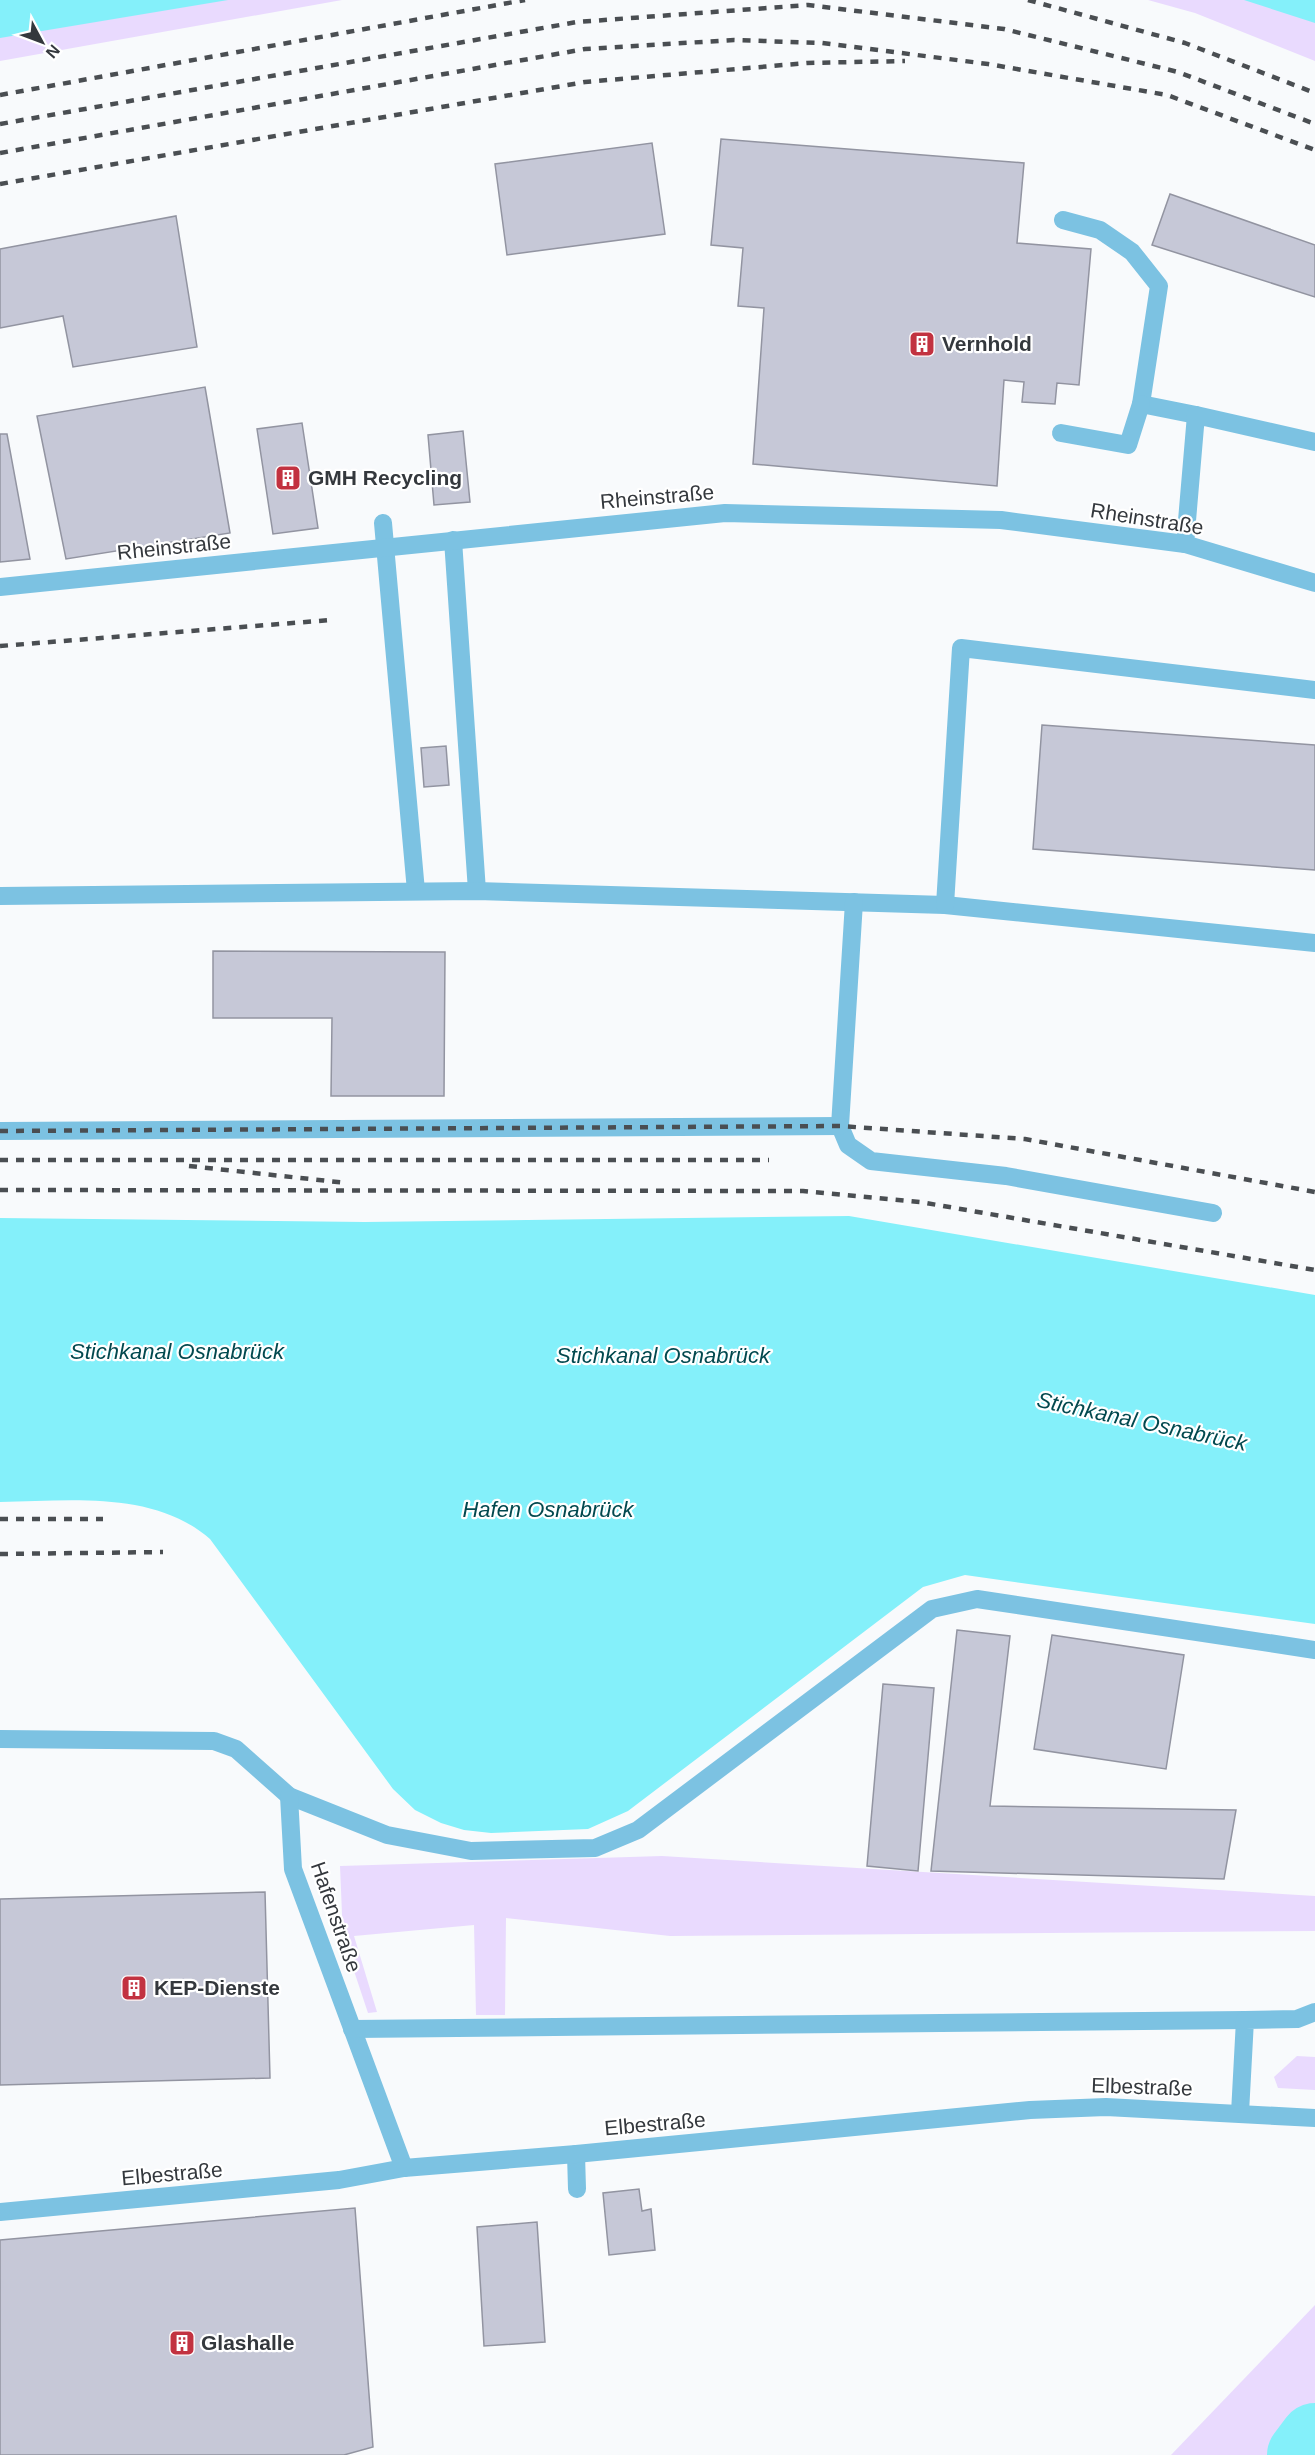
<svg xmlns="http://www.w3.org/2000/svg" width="1315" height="2455" viewBox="0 0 1315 2455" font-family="Arial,sans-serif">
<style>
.green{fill:#e9dafe}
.water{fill:#84f0fa}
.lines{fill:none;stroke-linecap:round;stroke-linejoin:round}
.river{stroke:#84f0fa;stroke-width:72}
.building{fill:#c6c8d7;stroke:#9294a1;stroke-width:1.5}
.minor{stroke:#7cc2e2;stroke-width:18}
.rail{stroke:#4a4e52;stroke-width:4.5;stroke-dasharray:8 8;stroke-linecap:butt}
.labels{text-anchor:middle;stroke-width:4.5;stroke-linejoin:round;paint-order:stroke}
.poi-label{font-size:21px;font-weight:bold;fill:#34383d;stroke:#fff;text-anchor:start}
.street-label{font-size:21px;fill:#34383d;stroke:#fff}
.water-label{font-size:22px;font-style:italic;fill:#02494f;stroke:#fff}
</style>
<rect width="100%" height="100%" fill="#f8fafc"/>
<g class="green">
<path d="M0,0H342L0,61Z"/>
<path d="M1148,0H1315V61L1195,13Z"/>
<path d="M662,1856L1315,1896V1931L670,1936L506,1918L505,2015H476L474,1925L354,1936L377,2012L368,2013L343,1938L340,1866Z"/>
<path d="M1297,2056L1315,2057V2090L1278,2088L1274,2077Z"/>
<path d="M1315,2305V2455H1171Z"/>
</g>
<g class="water">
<path d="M0,0H228L0,38Z"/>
<path d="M1244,0H1315V23Z"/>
<path d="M849,1216L1315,1295V1624L965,1575L923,1587L628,1811L588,1829L491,1833L464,1830L441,1823L415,1810L393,1789L210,1539C154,1490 69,1501 0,1502V1218L365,1222Z"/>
</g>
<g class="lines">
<path class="river" d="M1303,2455L1315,2439"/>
</g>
<g class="building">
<path d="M721,139L1024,163L1017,243L1091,249L1079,385L1057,383L1055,404L1022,402L1024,382L1004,380L997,486L753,464L764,308L738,306L743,248L711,245Z"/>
<path d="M652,143L665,234L507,255L495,164Z"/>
<path d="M1170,194L1315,245V297L1152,245Z"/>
<path d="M176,216L197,347L73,367L63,316L0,328V249Z"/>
<path d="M205,387L230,533L66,559L37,416Z"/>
<path d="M302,423L318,528L273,534L257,429Z"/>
<path d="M463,431L470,502L434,505L428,435Z"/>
<path d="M0,434H7L30,559L0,562Z"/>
<path d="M1042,725L1315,745V870L1033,849Z"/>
<path d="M446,746L449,785L424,787L421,748Z"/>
<path d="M213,951L445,952L444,1096H331L332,1018H213Z"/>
<path d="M957,1630L1010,1636L990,1806L1236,1810L1224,1879L931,1871Z"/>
<path d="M1052,1635L1184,1655L1166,1769L1034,1749Z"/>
<path d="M883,1684L934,1688L918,1871L867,1866Z"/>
<path d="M265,1892L270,2078L0,2085V1899Z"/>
<path d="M639,2189L642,2211L651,2209L655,2250L609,2255L603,2193Z"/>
<path d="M355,2208L373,2447L344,2455H0V2240Z"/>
<path d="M537,2222L545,2342L484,2346L477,2227Z"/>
</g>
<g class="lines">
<g class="minor">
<path d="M1063,220L1100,230L1132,252L1159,286L1141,404L1196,415"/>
<path d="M1061,433L1128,445L1141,404"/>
<path d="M383,523L416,891"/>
<path d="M453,540L477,891"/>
<path d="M1185,544L1196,415L1315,442"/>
<path d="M0,587L725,513L1001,520L1185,544L1315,583"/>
<path d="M0,896L477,891L945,905L1315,943"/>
<path d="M854,902L840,1126L848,1145L871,1161L1006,1176L1213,1213"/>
<path d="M945,905L961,648L1315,690"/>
<path d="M0,1131L840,1126"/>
<path d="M0,1739L214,1741L236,1749L289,1796L387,1835L471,1851L595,1848L638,1830L932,1609L977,1599L1315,1650"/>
<path d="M289,1796L293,1869L404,2168"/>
<path d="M352,2029L1245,2020"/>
<path d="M1240,2113L1245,2020L1297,2019L1315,2012"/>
<path d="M576,2154L577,2189"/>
<path d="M0,2212L339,2180L404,2168L576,2154L1030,2110L1106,2107L1315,2118"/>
</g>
<g class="rail">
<path d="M1028,0L1185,43L1315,93"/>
<path d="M0,95L525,0"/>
<path d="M0,124L577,22L808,5L1004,29L1178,72L1315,124"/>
<path d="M0,153L585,49L734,40L822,43L988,64L1167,95L1315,150"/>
<path d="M0,184L585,82L807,63L905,61"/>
<path d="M0,646L331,620"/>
<path d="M0,1131L840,1126L1025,1139L1315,1192"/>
<path d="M0,1160H769"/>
<path d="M189,1166L347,1183"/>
<path d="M0,1190L803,1191L920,1202L1315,1270"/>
<path d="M0,1519H103"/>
<path d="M0,1554L163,1552"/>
</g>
</g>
<defs>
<g id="building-square" transform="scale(1.35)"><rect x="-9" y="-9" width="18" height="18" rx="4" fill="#c23240" stroke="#fff"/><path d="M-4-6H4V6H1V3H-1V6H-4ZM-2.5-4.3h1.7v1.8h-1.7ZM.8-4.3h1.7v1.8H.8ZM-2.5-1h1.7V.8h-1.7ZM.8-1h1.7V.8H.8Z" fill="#fff"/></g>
</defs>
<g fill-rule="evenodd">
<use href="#building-square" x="922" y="344"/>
<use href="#building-square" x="288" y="478"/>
<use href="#building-square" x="134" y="1988"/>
<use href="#building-square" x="182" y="2343"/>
</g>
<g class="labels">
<g class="poi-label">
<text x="942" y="351">Vernhold</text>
<text x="308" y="485">GMH Recycling</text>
<text x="154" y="1995">KEP-Dienste</text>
<text x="201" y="2350">Glashalle</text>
</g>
<g class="street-label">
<text transform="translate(657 497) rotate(-5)" y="7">Rheinstraße</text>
<text transform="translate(1147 519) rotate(9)" y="7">Rheinstraße</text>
<text transform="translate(174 547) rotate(-6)" y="7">Rheinstraße</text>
<text transform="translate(336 1917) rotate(71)" y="7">Hafenstraße</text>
<text transform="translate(1142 2087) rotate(2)" y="7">Elbestraße</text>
<text transform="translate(655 2124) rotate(-5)" y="7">Elbestraße</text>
<text transform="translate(172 2174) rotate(-5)" y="7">Elbestraße</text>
</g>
<g class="water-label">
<text x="177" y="1359">Stichkanal Osnabrück</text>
<text x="663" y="1363">Stichkanal Osnabrück</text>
<text transform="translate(1142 1421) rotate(12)" y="8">Stichkanal Osnabrück</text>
<text x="548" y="1517">Hafen Osnabrück</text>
</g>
</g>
<g transform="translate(42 42) rotate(131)" stroke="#ffffff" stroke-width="4.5" paint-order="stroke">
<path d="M0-4.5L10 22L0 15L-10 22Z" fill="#34383d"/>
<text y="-9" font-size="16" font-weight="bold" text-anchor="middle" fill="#34383d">N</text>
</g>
</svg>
